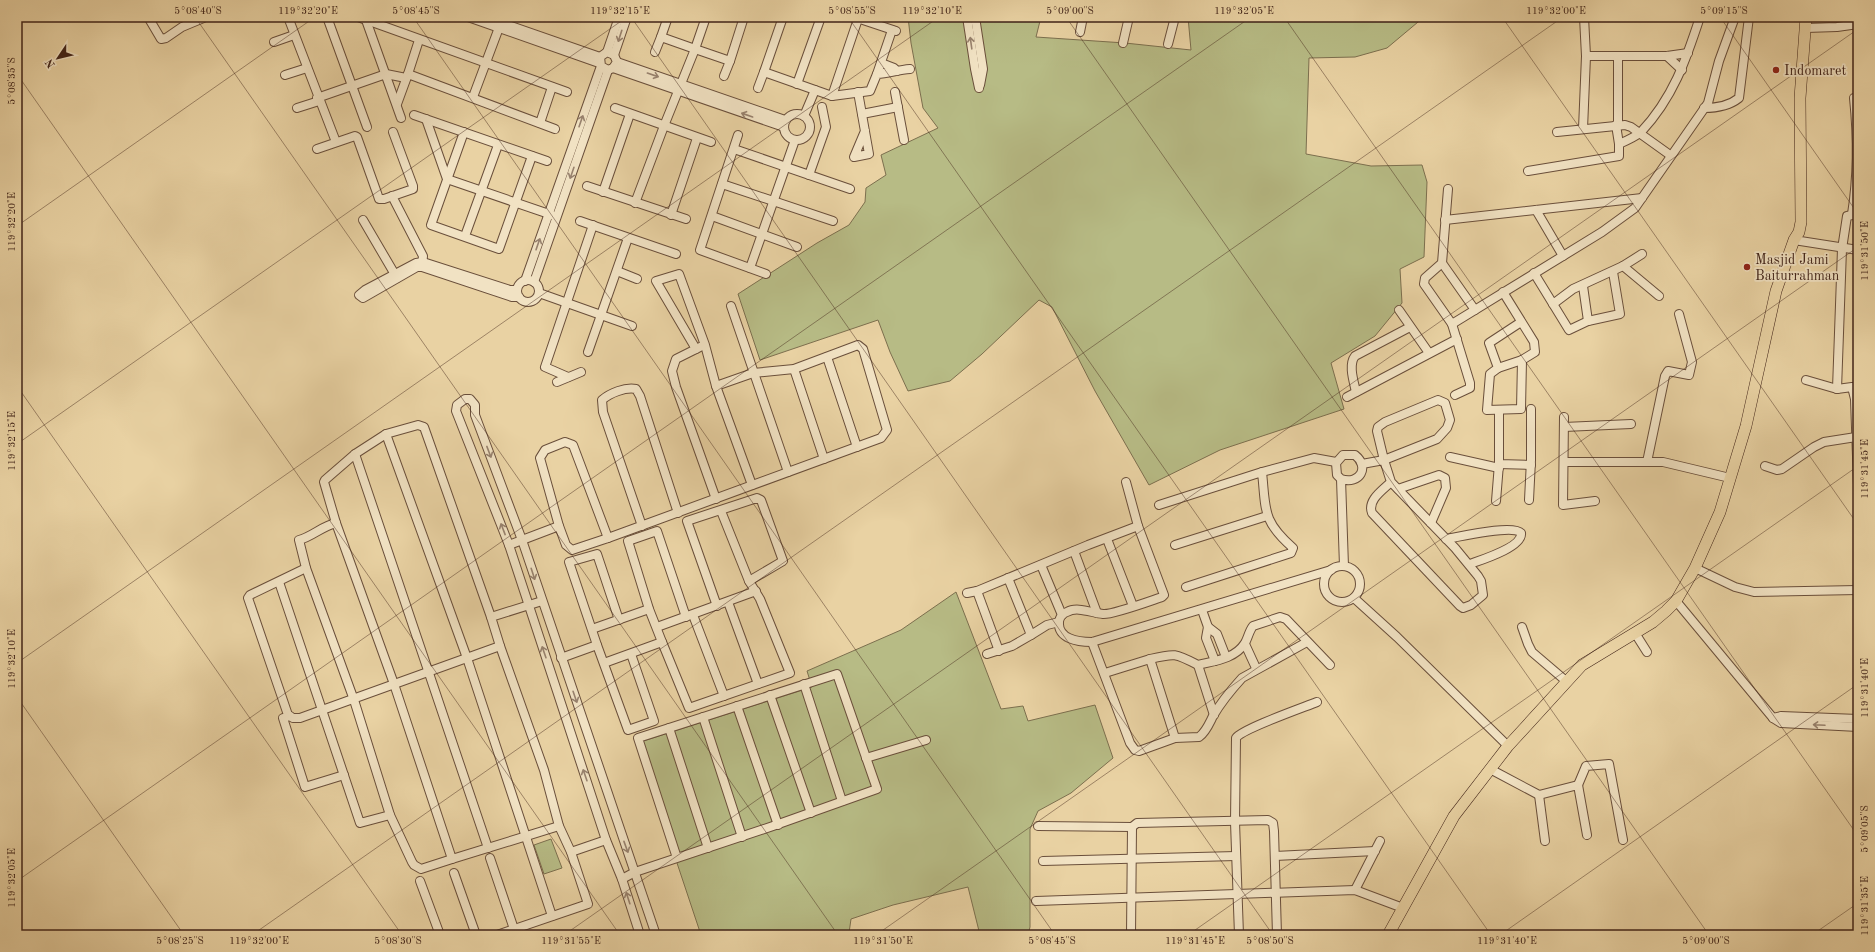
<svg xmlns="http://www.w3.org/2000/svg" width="1875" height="952" viewBox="0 0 1875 952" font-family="'Old Standard TT',serif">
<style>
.green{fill:#b7bb85;stroke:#7c6f4e}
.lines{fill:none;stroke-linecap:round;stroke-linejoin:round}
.minor-casing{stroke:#6a4f3b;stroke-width:10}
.major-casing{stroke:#402318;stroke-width:12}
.minor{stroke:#f1e2c3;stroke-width:8}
.major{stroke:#e9d2a3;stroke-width:11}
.oneway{stroke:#98826e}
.ticks{fill:none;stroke:#402318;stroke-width:1;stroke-opacity:0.45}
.poi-dot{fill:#8f2418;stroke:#f1e2c3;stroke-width:1.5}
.labels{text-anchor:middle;stroke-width:3.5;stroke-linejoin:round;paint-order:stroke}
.poi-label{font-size:14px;fill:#402318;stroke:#f1e2c3;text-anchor:start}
.neatline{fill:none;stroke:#402318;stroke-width:1.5}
.ticks-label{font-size:10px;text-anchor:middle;fill:#402318}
</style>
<rect width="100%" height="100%" fill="#e9d2a3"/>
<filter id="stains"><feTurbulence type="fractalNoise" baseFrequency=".005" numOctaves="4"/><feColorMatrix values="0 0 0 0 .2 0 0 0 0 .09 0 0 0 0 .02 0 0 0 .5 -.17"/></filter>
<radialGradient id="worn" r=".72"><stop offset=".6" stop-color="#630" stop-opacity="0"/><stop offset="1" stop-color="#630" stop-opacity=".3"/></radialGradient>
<g class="green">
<path d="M908,17H1041L1036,37L1125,43L1191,50L1188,17H1424L1387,48L1355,57L1309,58L1306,154L1371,166L1422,165L1427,182L1424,257L1400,269L1402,303L1375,336L1331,363L1344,409L1220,450L1149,485L1095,391L1052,307L1039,300L982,354L950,381L908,391L890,352L878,320L760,360L738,294L817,243L849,225L865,202L866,188L886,175L881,155L938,128L923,108L911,43Z"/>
<path d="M956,592L1001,709L1023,706L1028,721L1095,705L1113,758L1071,793L1038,811L1030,829V927L1028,935H980L968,887L893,905L851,919L849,933L843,935H701L637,743L812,687L807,671L901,630Z"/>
<path d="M551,839L562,868L544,874L534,845Z"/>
</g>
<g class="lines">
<g class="minor-casing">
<g id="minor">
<path d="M148,17L161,39L166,38L182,27L206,17"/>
<path d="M288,17L336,142"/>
<path d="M327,17L367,127"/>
<path d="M358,17L567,92"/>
<path d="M468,17L599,63"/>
<path d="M485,17L600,57"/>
<path d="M706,17L695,49L730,61L724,76"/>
<path d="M854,17L896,31"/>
<path d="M967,17L975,69L979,88"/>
<path d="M975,17L983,69L980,85"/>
<path d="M366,20L401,118"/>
<path d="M1806,28L1837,27L1858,24"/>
<path d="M1080,32L1083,17"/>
<path d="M661,37L668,17"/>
<path d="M274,42L294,35"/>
<path d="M1123,43L1129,17"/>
<path d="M1168,44L1175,17"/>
<path d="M607,52L619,17"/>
<path d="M614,55L627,17"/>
<path d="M1586,56H1667L1688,53"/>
<path d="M1618,56V125"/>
<path d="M1667,56L1682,70"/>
<path d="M730,61L744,17"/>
<path d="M617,62L785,120"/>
<path d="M881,63L894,68L897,71"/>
<path d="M613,68L784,127"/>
<path d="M764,72L783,17"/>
<path d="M408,74L419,40"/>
<path d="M877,74L892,30"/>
<path d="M285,75L307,68"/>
<path d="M797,84L821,17"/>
<path d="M758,88L764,72L815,90L804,116"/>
<path d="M815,90L832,96L870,91L877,74C889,73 898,70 910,69"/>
<path d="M858,92L869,154L854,157L865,131"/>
<path d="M895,92L904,140"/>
<path d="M832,96L858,19"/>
<path d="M473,97L500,25"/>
<path d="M317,98L386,74L406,78"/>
<path d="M397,104L408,74L555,129"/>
<path d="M297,108L319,101"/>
<path d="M615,108L711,142"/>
<path d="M1704,108C1716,108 1729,106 1739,98L1749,17"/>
<circle cx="797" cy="127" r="13"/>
<path d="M862,114L898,107"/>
<path d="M414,115L547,161"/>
<path d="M426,119L447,179L552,215"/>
<path d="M540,123L552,87"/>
<path d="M1616,125L1619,144"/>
<path d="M1583,129L1586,56L1584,17"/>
<path d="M464,132L431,225L499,249L532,156"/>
<path d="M1557,132L1625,125L1631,127L1670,155"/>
<path d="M738,135L700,250L766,274"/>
<path d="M317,149L355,136L357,137L377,193L379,199H384L413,189V186L393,132"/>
<path d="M734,149L850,189"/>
<path d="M1528,171L1619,156V144C1626,141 1635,137 1641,132C1673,98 1686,60 1700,17"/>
<path d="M809,175L826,127L822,107"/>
<path d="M722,184L833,221"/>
<path d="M587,186L686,219"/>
<path d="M1448,189L1442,263L1425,278L1424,284L1452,324L1470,383V388L1455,395"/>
<path d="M603,192L630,114"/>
<path d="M392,196L423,256L422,266"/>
<path d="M635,203L664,126L695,49L661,37L655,52"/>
<path d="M1536,210L1563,256"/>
<path d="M1852,214C1858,176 1858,137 1854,98"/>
<path d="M671,215L697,138"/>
<path d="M712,216L797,247"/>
<path d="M363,220L397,278"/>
<path d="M1445,220L1642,198"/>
<path d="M580,221L676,254"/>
<path d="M465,236L498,145"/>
<path d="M1794,240L1858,250"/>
<path d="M1442,263L1475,310"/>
<path d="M1623,266L1642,254"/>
<path d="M750,268L795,140"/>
<path d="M617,271L637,279"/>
<path d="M1534,273L1569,330L1588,321L1620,314L1613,272"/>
<circle cx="528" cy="291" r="11"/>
<path d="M525,281L601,66L600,57L607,52L614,55L617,62L613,68L608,70L601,66"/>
<path d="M534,282L608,70"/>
<path d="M1583,286L1588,321"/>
<path d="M517,290H510L423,262L416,263L365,290L359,295L363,298L417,267H422L512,297H519"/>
<path d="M539,293L632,326"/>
<path d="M1553,304L1573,289L1623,266L1659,296"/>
<path d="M731,306L788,472"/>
<path d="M1399,310L1429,353"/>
<path d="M1521,322L1489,343L1498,368L1490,374L1487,410L1521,409L1522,360"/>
<path d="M1452,324L1602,232L1635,208L1708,103L1719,61L1735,17"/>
<path d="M700,347L676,359L672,371L676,387L716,499"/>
<path d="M696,349L656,281L679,274L705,345L716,386L752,485"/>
<path d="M588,352L628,238"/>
<path d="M827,357L857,447"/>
<path d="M1498,368L1522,360L1535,352L1534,342L1503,292"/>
<path d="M794,369L824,459"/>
<path d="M568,377L545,367L593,225"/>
<path d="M1806,380L1837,389L1852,387L1855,399L1858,485"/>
<path d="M557,382L581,372"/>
<path d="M1837,389L1842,249L1847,216L1858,214"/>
<path d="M1356,392C1354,382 1348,365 1355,356L1410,327"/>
<path d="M1347,397L1457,339"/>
<path d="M1438,400L1445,403L1450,420L1447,428L1437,439L1384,460L1377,431L1378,427L1385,422Z"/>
<path d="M1499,410V464L1531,465"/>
<path d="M1564,417L1563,505L1595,501"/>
<path d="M1564,427L1631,424"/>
<path d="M386,434L467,658L552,916"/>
<path d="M355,454L488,848"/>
<path d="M1450,457L1499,468"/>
<path d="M1564,462H1663L1730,478"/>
<path d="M1647,462L1665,376L1668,371L1689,375L1692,362L1679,314"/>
<path d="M1362,464L1384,460L1391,482L1455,548L1478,576L1481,581L1483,595L1471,605L1463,608L1460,606L1372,513C1367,500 1383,490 1391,482"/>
<path d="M1765,466L1777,470L1782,469L1814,447L1824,442L1856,437"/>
<path d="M1262,472L1314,458L1336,462"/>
<path d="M1341,479C1360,485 1370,467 1355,455H1343L1336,463L1337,475L1341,479L1344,566"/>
<path d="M1126,482L1138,526L1164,595L1162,597C1150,601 1112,615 1103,614C1092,613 1077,606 1067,612C1063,613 1060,617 1059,621C1057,639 1078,642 1092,642L1331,570"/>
<path d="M1398,489L1439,475L1445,478L1446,488L1431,523"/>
<path d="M1529,500L1531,460V409"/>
<path d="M1496,501L1499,464"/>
<path d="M1159,505L1262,472C1266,510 1262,521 1293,548L1291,553L1186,587"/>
<path d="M721,511L749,581"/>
<path d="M336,523C322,526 312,537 299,540L306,568L250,595L248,598L288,715L293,718H300L500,646L491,617L542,601"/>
<path d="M559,526L540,458L545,450L565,442L573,445L608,538"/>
<path d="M642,526L603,412L602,400C610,393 625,387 636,389L640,396L678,513"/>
<path d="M1107,539L1133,606"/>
<path d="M1446,539C1459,537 1513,524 1521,533C1523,547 1481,560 1470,564"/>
<path d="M509,545L559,526L566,545L572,550L608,538L881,438L887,430L863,349L858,345L794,369L753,373L716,386"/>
<path d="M1175,545L1267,516"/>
<path d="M1074,551L1097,613"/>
<path d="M1041,565L1062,615"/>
<circle cx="1342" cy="584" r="18"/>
<path d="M306,568L354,700L390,815L412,862L414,865L421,869L452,859"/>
<path d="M1695,568L1735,587L1754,592L1858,590"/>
<path d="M279,582L360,823L390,815"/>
<path d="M977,591L999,651"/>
<path d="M967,593L977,591L1088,545L1138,526"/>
<path d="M1354,598L1397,637L1508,746"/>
<path d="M1676,601L1773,718L1781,723L1858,727"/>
<path d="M728,602L758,684"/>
<path d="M1202,610L1208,627L1206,638L1215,661"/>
<path d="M693,615L724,696"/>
<path d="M491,617L424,427L418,425L386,434L355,454L325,480L324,482L336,523L394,684L452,859L559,826"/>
<path d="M657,627L756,591"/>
<path d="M1208,627L1217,634L1226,657"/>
<path d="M1522,627L1528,644L1532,652L1566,681"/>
<path d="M592,629L649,609"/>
<path d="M1635,633L1647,652"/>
<path d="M1031,635L1047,625L1059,622"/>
<path d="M662,642L689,708L790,673L760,599L749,581L783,561L761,500L757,498L687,521L717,606"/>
<path d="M1092,642L1130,743L1135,750L1139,751L1175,738L1199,737C1206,732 1209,724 1213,716C1220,704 1232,689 1242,678L1307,642"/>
<path d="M1245,644L1256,668"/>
<path d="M597,645L628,730L654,721L631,654"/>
<path d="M987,654L1012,646L1031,635L1008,578"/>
<path d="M561,658L597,645L569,562L597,554L619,620"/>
<path d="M1150,659C1175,653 1175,653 1198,665C1214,661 1235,659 1245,643C1248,638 1249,631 1253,626L1280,617L1286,619L1330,665"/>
<path d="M604,663L662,642L649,609L628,541L657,531L686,617"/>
<path d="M1198,665L1214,715"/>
<path d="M1105,673L1150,659L1175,738"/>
<path d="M804,684L842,801"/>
<path d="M770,695L811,813"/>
<path d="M737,706L778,825"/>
<path d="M290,716L283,718L305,787L344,775"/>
<path d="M703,717L742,837"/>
<path d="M1773,718L1781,716L1858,719"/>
<path d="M669,728L708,848"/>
<path d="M866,758L926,740"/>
<path d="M1490,769L1539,795L1578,785L1587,835"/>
<path d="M1578,785L1586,766L1609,764L1623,840"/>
<path d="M1539,795L1545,841"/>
<path d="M1038,826L1132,827L1137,823L1268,820L1273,823L1274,831L1277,935"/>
<path d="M571,852L606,840"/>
<path d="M1275,856L1375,851"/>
<path d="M490,858L514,929"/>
<path d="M1043,861L1236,856"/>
<path d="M454,873L476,935"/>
<path d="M622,879L635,872L773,826L877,789L837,674L638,738L677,858"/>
<path d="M420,881L440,935"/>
<path d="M1355,890L1380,841"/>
<path d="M1036,901L1355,890L1403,908"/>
<path d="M497,935L588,904L571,852L559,826L544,770L500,646"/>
<path d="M640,935L622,879L606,840L509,545L456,411L457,405L465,399H470L475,405V415L522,540L656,935"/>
<path d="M1131,935L1132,827"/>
<path d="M1239,935L1235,822L1236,738C1242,729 1302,708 1317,702"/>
</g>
</g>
<g class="major-casing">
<path id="major" d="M1388,935L1454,816L1508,746L1582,665L1653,622L1666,611L1676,601L1695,568L1720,512L1746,426L1776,291L1794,240L1799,232L1801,222L1800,98L1806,17"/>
</g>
<use href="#minor" class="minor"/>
<use href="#major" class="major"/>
</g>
<defs><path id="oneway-shaft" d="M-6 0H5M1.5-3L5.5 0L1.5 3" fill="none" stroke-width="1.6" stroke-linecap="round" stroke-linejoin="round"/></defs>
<g class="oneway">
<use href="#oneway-shaft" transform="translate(620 36) rotate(108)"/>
<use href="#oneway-shaft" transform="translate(971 43) rotate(-98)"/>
<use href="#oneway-shaft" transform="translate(653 75) rotate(19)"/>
<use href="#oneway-shaft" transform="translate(747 115) rotate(-161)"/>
<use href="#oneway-shaft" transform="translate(581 121) rotate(-71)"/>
<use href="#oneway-shaft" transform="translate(572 173) rotate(109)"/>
<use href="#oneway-shaft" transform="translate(538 244) rotate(-71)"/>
<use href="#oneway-shaft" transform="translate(489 452) rotate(69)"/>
<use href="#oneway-shaft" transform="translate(503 529) rotate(-111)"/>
<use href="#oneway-shaft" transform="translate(533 574) rotate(72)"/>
<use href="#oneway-shaft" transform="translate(544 652) rotate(-109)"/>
<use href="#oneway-shaft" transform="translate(575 697) rotate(71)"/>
<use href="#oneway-shaft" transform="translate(1819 725) rotate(-177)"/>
<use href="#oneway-shaft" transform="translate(585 775) rotate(-109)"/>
<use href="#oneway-shaft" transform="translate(626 847) rotate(70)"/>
<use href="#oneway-shaft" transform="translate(628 898) rotate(-108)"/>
</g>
<path class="ticks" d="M195,17L838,935M413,17L1055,935M631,17L1273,935M848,17L1491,935M1066,17L1709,935M1284,17L1858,836M1502,17L1858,525M1720,17L1858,214M17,74L620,935M17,226L315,17M17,386L402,935M17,444L627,17M17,663L939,17M17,697L184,935M17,881L1251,17M252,935L1563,17M564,935L1858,29M876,935L1858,247M1188,935L1858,466M1500,935L1858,684M1812,935L1858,903"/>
<g class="poi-dot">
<circle cx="1776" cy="70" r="4"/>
<circle cx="1747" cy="267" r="4"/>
</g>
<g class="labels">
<g class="poi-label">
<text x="1784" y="75">Indomaret</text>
<text x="1755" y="264">Masjid Jami<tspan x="1755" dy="16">Baiturrahman</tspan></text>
</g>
</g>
<rect width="1875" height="952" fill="none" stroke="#e9d2a3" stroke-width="44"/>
<g transform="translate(58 58) rotate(235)" stroke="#f1e2c3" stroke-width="3" paint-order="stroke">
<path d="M0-3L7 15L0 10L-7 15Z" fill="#402318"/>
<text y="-6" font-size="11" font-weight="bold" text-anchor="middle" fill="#402318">N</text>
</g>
<rect x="22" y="22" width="1831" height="908" class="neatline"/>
<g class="ticks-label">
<text x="198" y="14">5°08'40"S</text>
<text x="308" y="14">119°32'20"E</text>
<text x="416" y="14">5°08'45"S</text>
<text x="620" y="14">119°32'15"E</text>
<text x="852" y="14">5°08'55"S</text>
<text x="932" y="14">119°32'10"E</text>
<text x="1070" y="14">5°09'00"S</text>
<text x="1244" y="14">119°32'05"E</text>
<text x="1556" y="14">119°32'00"E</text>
<text x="1724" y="14">5°09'15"S</text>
<text transform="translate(11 81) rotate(-90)" y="4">5°08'35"S</text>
<text transform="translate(11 222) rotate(-90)" y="4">119°32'20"E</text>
<text transform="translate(1864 251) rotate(-90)" y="4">119°31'50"E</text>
<text transform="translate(11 441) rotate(-90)" y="4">119°32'15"E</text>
<text transform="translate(1864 469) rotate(-90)" y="4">119°31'45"E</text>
<text transform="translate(11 659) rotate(-90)" y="4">119°32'10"E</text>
<text transform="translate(1864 688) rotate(-90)" y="4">119°31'40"E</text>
<text transform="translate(1864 829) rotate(-90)" y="4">5°09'05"S</text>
<text transform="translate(11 878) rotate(-90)" y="4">119°32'05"E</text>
<text transform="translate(1864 906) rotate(-90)" y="4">119°31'35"E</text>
<text x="180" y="944">5°08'25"S</text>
<text x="259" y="944">119°32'00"E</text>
<text x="398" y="944">5°08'30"S</text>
<text x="571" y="944">119°31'55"E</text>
<text x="883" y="944">119°31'50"E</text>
<text x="1052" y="944">5°08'45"S</text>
<text x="1195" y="944">119°31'45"E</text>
<text x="1270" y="944">5°08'50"S</text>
<text x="1507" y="944">119°31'40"E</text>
<text x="1706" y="944">5°09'00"S</text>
</g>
<rect width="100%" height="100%" filter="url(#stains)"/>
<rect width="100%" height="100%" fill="url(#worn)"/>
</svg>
